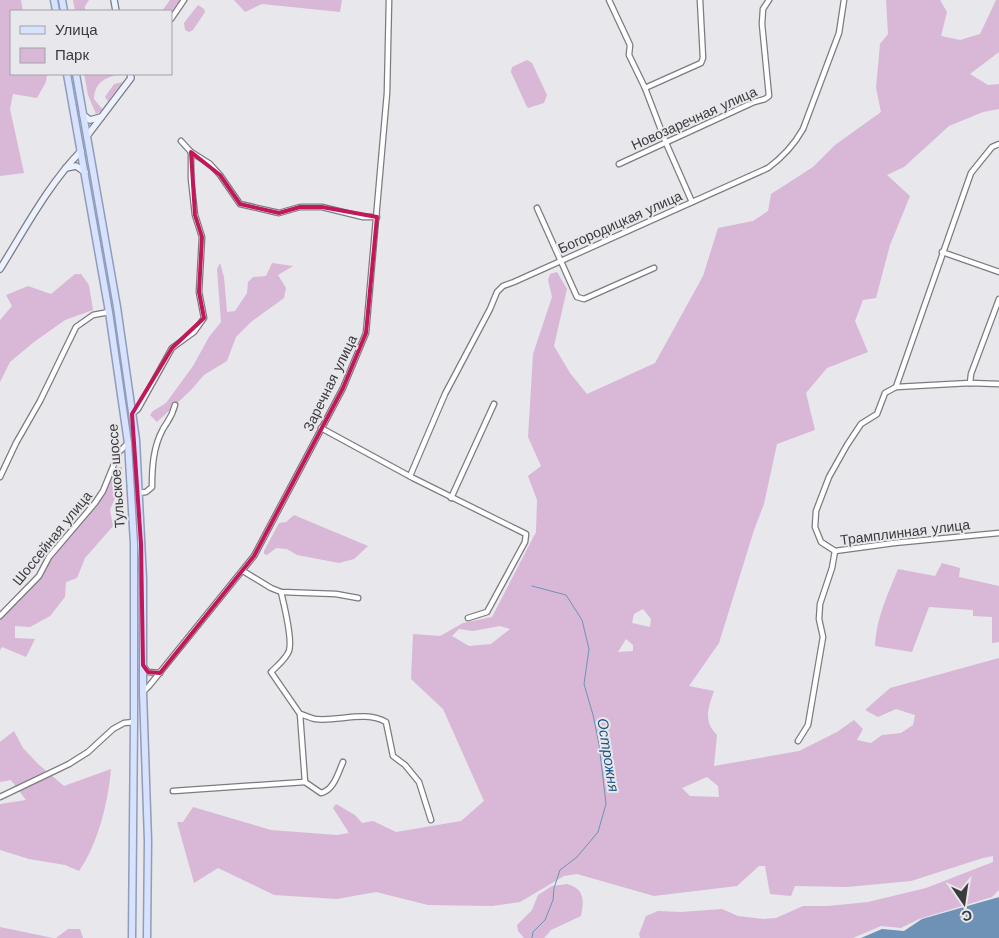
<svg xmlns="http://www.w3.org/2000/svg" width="999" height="938" viewBox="0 0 999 938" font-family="'Work Sans',sans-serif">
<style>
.green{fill:#d8b8d6;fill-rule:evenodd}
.water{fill:#6e92b5}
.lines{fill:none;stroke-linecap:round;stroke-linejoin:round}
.stream{stroke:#6e92b5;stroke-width:1}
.street-casing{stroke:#7c7c80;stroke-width:7}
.secondary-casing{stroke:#7c7c80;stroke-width:8}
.primary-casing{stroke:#909cba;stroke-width:9}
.street{stroke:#fff;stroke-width:4.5}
.secondary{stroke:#ebf1ff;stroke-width:5.5}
.primary{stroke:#d7e3fe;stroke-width:6}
.marked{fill:none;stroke:#c2185b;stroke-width:4;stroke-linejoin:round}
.labels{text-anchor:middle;stroke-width:4;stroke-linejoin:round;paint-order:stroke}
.street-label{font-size:14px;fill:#3b3b3d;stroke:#e7e7ec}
.water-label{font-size:15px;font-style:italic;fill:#1e5584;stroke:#e7e7ec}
</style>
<rect width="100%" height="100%" fill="#e7e7ec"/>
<g class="green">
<path d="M0,0H21L23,11H11V74H47L46,82L37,98L13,94L10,109L24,173L0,176Z"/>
<path d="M73,0H89L85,6V11H75Z"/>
<path d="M170,0H180L171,12L162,11Z"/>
<path d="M234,0H342L340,12L262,4L245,12Z"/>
<path d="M886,0H940L947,12L941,36L960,40L980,34L996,0H999V52L970,74L988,85L999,84V109L983,112L949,126L904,167L887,175L910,196L890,245L876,298L863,300L855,321L868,352L827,368L806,393L815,430L777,444L764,504L754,530L719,643L689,686L714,691C708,708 703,721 717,735L714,766L799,751L837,732L854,720L863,729L857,740L871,743L882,735L901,733L913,725L915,715L896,709L878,717L865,710L890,688L999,658V890L992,897L919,919L901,928L881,926L853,938H640L639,934L646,916L658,911L681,912L722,909L738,916L763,919L776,918L803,906H828L868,902L926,888L993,862V856L983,858L911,881L847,887L795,886L791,896L770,894L765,866H759L737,886L654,896L577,874L564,876L520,902L492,906L428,905L376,892L337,899L274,895L218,868L194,883L177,822H183L193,807L271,830L337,835L349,833L333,808L336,804L355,815L362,823L373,821L396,832L461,821L484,801L443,709L411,679L413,634L440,636L463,623L492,617L536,532L537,500L528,476L541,466L528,437L533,354L552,297L548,280L550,274L557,272L567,289L554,346L570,373L587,394L655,363L703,276L718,228L753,221L768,211L771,194L813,167L835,145L881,112L876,88L880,44L888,34ZM643,609L651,619L650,627L632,623L634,614ZM500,626L510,629L491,644L469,646L452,636L459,629L473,631ZM626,639L633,645V651L618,652ZM707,777L718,786L719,797L690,796L682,788Z"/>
<path d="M198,5L204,9L205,12L193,30L189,32L185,30L184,23Z"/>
<path d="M527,60L532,63L547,95L544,103L528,108L526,105L511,72L512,67Z"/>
<path d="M84,74H120C104,78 95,82 94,99L103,110L96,114L88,95Z"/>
<path d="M123,82L108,101L105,97L114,84Z"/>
<path d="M220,263L224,277L227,312L235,311L247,293L248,282L253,277L266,276L272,263L293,266L278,275L286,288L284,298L251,322L236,337L227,361L204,375L191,390L157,422L150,415L153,411L166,403L193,366L209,337L221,322L217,269Z"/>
<path d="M75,274H81L89,285L93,310L65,320L34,342L10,362L0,382V320L12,306L6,295L28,286L51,294Z"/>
<path d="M122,467V481L110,510L113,526L85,558L77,578L66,582L65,597L50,616L30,627L15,626V638L35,639L26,657L2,647L0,650V619L40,578L52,558L98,504L115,468Z"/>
<path d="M294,515L368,546L354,559L339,563L297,555L287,549L276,548L267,555L264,554V551L279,523L286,522Z"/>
<path d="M942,563L960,568L959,577L999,586V642L992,643V617L973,616V610L929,607L912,652L875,646C876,618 888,594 898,569L935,576Z"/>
<path d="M14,731L23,748L38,764L64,786L111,769C108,803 98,844 79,871L65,865L29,859L0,850V804L26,800L11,780L0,782V742Z"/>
<path d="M567,884C585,889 584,901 581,916L551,930L544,938H524L518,931L517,925L532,910L538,895L552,886Z"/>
<path d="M0,927L53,938H0Z"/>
<path d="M68,929H80L83,938H56Z"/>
</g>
<path class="water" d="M999,897V938H861L882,929L904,931L922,919Z"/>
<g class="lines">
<path class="stream" d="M532,586L566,595L582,620L589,649L584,684L593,715L599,744L606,804L598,832L577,857L560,870L554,888L553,900L545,920L533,932L532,938"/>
<g class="street-casing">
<g id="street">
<path d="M609,0L630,45L629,55L645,88L666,143L692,202"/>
<path d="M171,19L184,0"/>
<path d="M645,88L701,63L703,58L700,0"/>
<path d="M181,141L191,152L210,164L220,175L240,204L279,213L300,207H322L363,217H377"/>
<path d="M619,164L754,102L765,99L769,96L762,24L763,9L769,0"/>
<path d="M537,208L577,297L584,299L654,268"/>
<path d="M942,252L999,272"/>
<path d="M970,383L971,374L999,299"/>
<path d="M999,384L970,383L896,387L885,393L877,414L861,424L847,445L829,477L816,511L815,527L821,542L835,551L894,543L999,533"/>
<path d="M896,387L971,173L992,147L999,144"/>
<path d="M132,414L138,409L172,348L194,332L204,318L199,292L202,237L195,215L191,179V152"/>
<path d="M321,428L413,478L526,534L525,542L487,612L468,618"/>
<path d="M410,476L445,394L490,309L497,292L503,286L514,282L768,168C783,157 794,145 803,129L839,33L844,0"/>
<path d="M0,477L16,443L40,401L76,327L93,315L109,312"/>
<path d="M138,493L146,492L152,487C152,468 153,447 163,429C169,419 172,417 175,405"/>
<path d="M451,498L494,404"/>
<path d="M243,571L271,588L281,592L336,594L358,598"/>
<path d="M281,592C284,605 293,639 289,651C286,659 277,666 271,672L300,714"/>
<path d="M0,616L39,576L49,557L95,503L103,491L119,452L128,443"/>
<path d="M144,667L148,672L160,673"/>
<path d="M143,692L149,686L254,556L343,388L366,333L387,93L389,0"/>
<path d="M798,741L808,725L823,637L819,619L820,604L832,568L835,551"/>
<path d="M343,762C338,773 334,790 321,793L305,782L300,714C304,715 310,718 315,719C338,722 365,710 386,722L393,756L405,765L419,782L431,820"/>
<path d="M173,791L305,782"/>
<path d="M0,797L69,764L88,752L113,729L124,723L134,722"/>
</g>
</g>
<g class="secondary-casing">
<g id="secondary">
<path d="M114,0L116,11"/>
<path d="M83,115L90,120L101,117"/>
<path d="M87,136L131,78L130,74"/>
<path d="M66,168L76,166L85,172"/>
<path d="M0,269C25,229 48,185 81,151"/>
</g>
</g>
<g class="primary-casing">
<g id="primary">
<path d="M54,0L56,11"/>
<path d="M62,0L64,11"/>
<path d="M67,74L109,312L128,443L134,544V722L132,938"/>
<path d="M76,74L117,307L136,440L143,579V692L148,841L147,938"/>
</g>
</g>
<use href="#street" class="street"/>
<use href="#secondary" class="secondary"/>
<use href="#primary" class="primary"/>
</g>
<path class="marked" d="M191,152L220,175L240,204L279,213L300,207H322L377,217L366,333L343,388L254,556L160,673L148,672L143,665L141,544L132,414L172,348L204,318L199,292L202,237L195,215Z"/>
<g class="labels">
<g class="street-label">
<text transform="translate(694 118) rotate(-24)" y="5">Новозаречная улица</text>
<text transform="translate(620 222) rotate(-24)" y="5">Богородицкая улица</text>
<text transform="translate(330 383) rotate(-64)" y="5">Заречная улица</text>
<text transform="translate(116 476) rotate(-94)" y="5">Тульское шоссе</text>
<text transform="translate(905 532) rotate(-7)" y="5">Трамплинная улица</text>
<text transform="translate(52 538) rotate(-51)" y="5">Шоссейная улица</text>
</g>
<g class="water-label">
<text transform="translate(608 755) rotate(81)" y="5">Острожня</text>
</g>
</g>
<rect x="10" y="10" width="162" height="65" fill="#e7e7ec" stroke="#a2a2a6"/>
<rect x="20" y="26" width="25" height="8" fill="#d7e3fe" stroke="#a2a2a6"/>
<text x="55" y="35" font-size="15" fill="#3b3b3d">Улица</text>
<rect x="20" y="48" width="25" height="15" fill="#d8b8d6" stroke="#a2a2a6"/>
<text x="55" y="60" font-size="15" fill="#3b3b3d">Парк</text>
<g transform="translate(964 903) rotate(167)" stroke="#e7e7ec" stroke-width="4" paint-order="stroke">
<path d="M0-4L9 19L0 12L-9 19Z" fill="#3b3b3d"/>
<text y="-8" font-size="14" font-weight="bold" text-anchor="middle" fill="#3b3b3d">С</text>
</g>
</svg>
